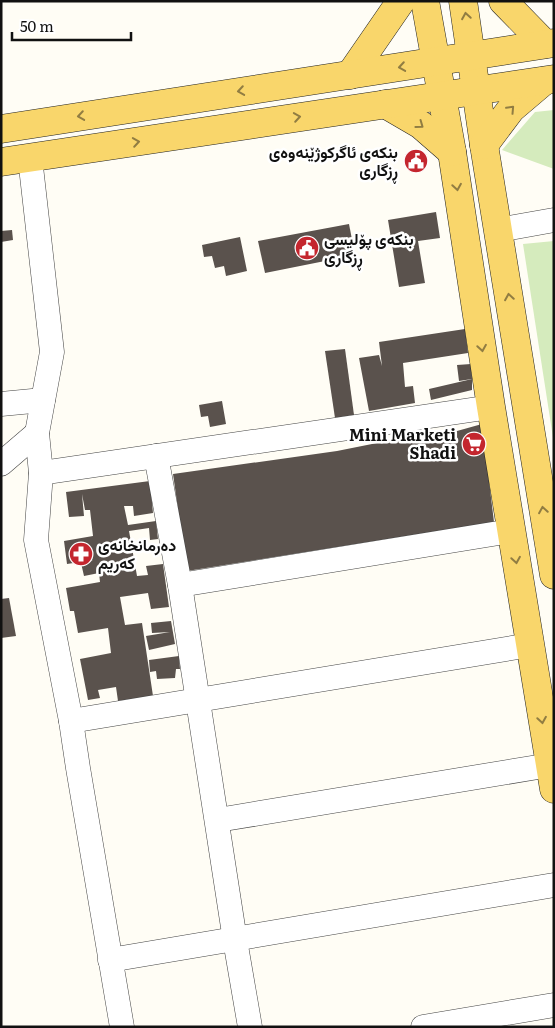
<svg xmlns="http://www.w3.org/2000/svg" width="555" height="1028" viewBox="0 0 555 1028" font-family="Literata,Vazirmatn,serif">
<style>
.green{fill:#d5ebbd}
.building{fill:#5a524d}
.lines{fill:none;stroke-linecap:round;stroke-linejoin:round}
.minor-casing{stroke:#444;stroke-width:25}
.major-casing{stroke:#222;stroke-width:29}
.minor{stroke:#fff;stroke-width:24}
.major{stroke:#f9d66b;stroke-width:28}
.oneway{stroke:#917d42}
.labels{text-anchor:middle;stroke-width:5;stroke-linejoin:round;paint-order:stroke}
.poi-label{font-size:16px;font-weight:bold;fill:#111;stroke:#fff;text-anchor:end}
</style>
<rect width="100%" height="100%" fill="#fffdf5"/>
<g class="green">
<path d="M554,110V169L502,150L535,112Z"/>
<path d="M554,241V444L523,244Z"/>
</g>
<g class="building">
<path d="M436,212L440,238L418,241L425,283L399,287L388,220Z"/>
<path d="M349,224L355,255L265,273L258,241Z"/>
<path d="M12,230L13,240L1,242V231Z"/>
<path d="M240,237L247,271L226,276L224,266L215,268L212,256L204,257L202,245Z"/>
<path d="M465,329L468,353L403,363L405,387L413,386L415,403L369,411L359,358L379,355L382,366L379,342Z"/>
<path d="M345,349L354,415L335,418L325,351Z"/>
<path d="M471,364L472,379L459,381L457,365Z"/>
<path d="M472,379V390L431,400L429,389Z"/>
<path d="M222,401L226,424L210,427L208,416L201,417L199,405Z"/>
<path d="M482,424L494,522L187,571L173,474L337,451L407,437L457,431Z"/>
<path d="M150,481L153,513L134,516L133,506H124L128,525L156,521L158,539L150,540L149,528L129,531L137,576L148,575L146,566L163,564L169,607L151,609L148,593L120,597L125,625L142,623L153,696L118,701L116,687L98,690L100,698L88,700L80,659L111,653L108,628L78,633L74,611H70L66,588L100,582L99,573L84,576L81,563L93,560L67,564L64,541L93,536L90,510H85L82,494L84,516L69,517L66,492Z"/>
<path d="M9,598L16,636L1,638V599Z"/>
<path d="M171,621L175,644L149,650L146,636L170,632L152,633L151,623Z"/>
<path d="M179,656L180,669H176L175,678L157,679L156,671L150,672L149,660Z"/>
</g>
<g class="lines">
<g class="minor-casing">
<g id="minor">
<path d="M30,158L52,352L37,433L41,473L36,540L71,721L78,768L122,1027"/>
<path d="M498,230L554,220"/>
<path d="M1,404L43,400"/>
<path d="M156,456L180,585L235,940L250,1027"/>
<path d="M1,464L37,433"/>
<path d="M41,473L491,407"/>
<path d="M180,585L511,531"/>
<path d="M71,721L530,645"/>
<path d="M218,820L550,765"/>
<path d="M110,960L554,885"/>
<path d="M423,1027L554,1005"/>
</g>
</g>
<g class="major-casing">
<g id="major">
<path d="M425,1L452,152L491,407L554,789"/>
<path d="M463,1L484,145L554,575"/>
<path d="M503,1L545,44"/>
<path d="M350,75L401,1"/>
<path d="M385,104L421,125L452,152"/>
<path d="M1,129L554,43"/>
<path d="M484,145L511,109L544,81"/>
<path d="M1,162L554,79"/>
</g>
</g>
<use href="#minor" class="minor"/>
<use href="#major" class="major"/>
</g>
<defs><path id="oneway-chevron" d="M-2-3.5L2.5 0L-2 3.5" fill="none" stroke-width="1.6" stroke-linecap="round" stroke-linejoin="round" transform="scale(1.25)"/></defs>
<g class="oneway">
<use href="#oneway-chevron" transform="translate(466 16) rotate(-99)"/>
<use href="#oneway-chevron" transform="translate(402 67) rotate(171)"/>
<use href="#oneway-chevron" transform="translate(241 91) rotate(171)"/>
<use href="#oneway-chevron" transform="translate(511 109) rotate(-47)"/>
<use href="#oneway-chevron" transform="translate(81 116) rotate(171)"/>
<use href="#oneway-chevron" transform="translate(297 117) rotate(-9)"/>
<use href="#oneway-chevron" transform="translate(420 125) rotate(36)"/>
<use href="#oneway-chevron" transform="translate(136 142) rotate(-9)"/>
<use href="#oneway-chevron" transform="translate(457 187) rotate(81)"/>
<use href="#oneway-chevron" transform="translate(509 297) rotate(-99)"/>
<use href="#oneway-chevron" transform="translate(482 348) rotate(81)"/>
<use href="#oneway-chevron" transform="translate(543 510) rotate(-99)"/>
<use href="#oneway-chevron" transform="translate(516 560) rotate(81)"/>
<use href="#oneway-chevron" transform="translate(542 720) rotate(81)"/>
</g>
<defs>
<g id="civic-disc" transform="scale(1.25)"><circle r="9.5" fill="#c4262e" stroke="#fff"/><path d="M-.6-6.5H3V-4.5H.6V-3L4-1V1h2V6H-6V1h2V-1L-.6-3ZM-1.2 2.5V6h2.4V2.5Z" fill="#fff"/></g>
<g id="supermarket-disc" transform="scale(1.25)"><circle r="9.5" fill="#c4262e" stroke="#fff"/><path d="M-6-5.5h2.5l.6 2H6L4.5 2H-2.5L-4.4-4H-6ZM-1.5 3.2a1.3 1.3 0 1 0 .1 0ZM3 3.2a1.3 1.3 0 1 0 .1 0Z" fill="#fff"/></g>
<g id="pharmacy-disc" transform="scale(1.25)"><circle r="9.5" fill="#c4262e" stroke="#fff"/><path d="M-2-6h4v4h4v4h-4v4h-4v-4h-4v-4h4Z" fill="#fff"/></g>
</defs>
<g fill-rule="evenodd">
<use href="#civic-disc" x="416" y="161"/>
<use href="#civic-disc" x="307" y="248"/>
<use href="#supermarket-disc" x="474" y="444"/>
<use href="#pharmacy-disc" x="81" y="554"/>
</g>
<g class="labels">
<g class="poi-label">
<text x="398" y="158">بنکەی ئاگرکوژێنەوەی<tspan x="398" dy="18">ڕزگاری</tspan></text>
<text x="324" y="245" text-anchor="start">بنکەی پۆلیسی<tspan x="324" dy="18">ڕزگاری</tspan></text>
<text x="456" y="441">Mini Marketi<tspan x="456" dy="18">Shadi</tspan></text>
<text x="98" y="551" text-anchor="start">دەرمانخانەی<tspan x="98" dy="18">کەریم</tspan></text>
</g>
</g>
<rect width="555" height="1028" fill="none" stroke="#111111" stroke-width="5"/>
<path d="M12 32v8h119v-8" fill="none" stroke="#111111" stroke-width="2.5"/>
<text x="20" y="32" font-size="15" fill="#111111" stroke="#ffffff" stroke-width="4" paint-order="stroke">50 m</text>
</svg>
